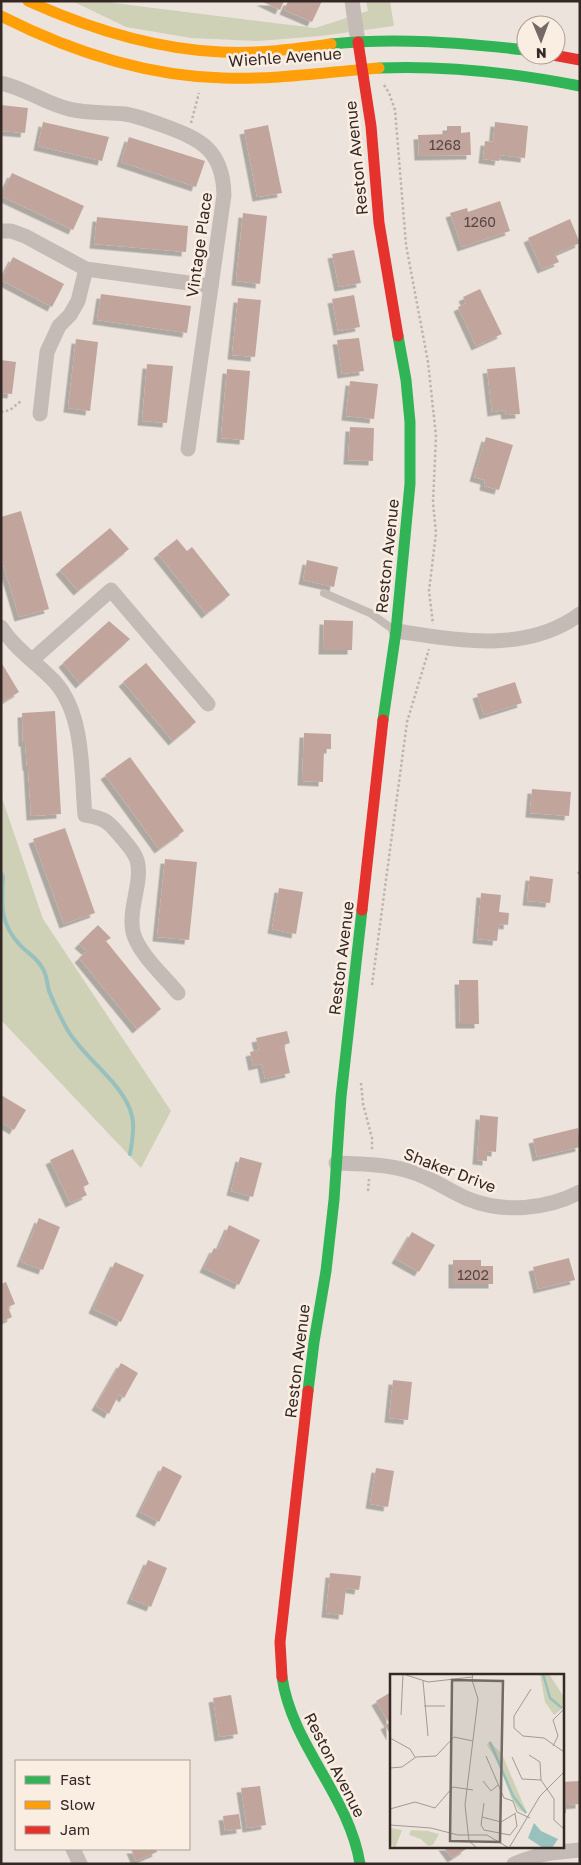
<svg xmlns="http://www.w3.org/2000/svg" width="581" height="1865" viewBox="0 0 581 1865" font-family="'Golos Text',sans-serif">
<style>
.green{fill:#ced1b6}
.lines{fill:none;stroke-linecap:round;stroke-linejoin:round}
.stream{stroke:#98c0bc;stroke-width:4}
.building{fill:#c1a59d;filter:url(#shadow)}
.path{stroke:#bdb4ae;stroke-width:2.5;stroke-dasharray:2.5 2.5;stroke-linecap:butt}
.lane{stroke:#c4bbb6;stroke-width:8}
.street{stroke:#c4bbb6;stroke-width:15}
.fast{stroke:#30b455;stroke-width:11}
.slow{stroke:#ff9f0a;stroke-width:11}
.jam{stroke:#e5322d;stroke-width:11}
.labels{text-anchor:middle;stroke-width:5;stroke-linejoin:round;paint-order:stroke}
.number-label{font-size:14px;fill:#574743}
.street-label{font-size:16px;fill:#342825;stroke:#faede2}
.inset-river{fill:none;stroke:#98c0bc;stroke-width:2.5}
.inset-road{fill:none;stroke:#a29993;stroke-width:1}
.view{fill:#746a65;fill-opacity:0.15;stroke:#746a65;stroke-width:2.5}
.inset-edge{fill:none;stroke:#342825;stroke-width:2.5}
</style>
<defs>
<filter id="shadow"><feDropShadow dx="-4.5" dy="4.5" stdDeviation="0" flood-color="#0004"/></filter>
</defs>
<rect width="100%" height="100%" fill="#ece4dc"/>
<g class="green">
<path d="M72,1H110L114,3L315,28L368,11L366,1H390L394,26L321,36L258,41L191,38L126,27Z"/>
<path d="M1,795L43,919L171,1111L141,1168L1,1020Z"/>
</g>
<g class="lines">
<path class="stream" d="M1,873L3,877C1,904 0,924 20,945C29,955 35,955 43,969C47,975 47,984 49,991C54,1003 60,1017 67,1029C83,1058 125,1084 132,1116C135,1128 132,1143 130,1154"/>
</g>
<g class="building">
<path d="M261,1H284L280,10Z"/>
<path d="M288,1H322L312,22L284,10Z"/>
<path d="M1,105L28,108L25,133L1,131Z"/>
<path d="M43,122L109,137L102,161L38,146Z"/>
<path d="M495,122L528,126L525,158L500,155L499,161L483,159L485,141L493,142Z"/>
<path d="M268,125L282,193L257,197L244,130Z"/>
<path d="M447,126H461V133L470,132L471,155L419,156L418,135L447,134Z"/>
<path d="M129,137L205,161L196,187L121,162Z"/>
<path d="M12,173L84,206L73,230L1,196Z"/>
<path d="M500,201L510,231L462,247L450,213L467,208L468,212Z"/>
<path d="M243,213L267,216L260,284L236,281Z"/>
<path d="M97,217L188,226L186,252L94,244Z"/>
<path d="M570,219L580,243L555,254L559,262L542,269L528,238Z"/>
<path d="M354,250L361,283L339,287L332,254Z"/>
<path d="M13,257L64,284L52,307L1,280Z"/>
<path d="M480,289L502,334L476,346L458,307L466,303L463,297Z"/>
<path d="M101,294L191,306L187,333L97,320Z"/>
<path d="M354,295L360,327L338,331L332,299Z"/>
<path d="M238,298L261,300L255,357L232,355Z"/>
<path d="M359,338L364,371L342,374L337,340Z"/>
<path d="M76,339L98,342L90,411L68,408Z"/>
<path d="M1,360L16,362L12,394L1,393Z"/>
<path d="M147,364L173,366L167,423L142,421Z"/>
<path d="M515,367L520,414L506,415L505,410L492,412L487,369Z"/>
<path d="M227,369L250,371L244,440L221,438Z"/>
<path d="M350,381L378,384L374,419L346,416Z"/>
<path d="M350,427L374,428L373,461L348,460Z"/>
<path d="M486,437L513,445L499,490L484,486L485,480L474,477Z"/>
<path d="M21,511L49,609L19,617L1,557V517Z"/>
<path d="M110,528L129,549L78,591L60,570Z"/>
<path d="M177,539L187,551L192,547L230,595L206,614L158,554Z"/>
<path d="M307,560L338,567L334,587L303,580Z"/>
<path d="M324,620L353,621L352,650H323Z"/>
<path d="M109,621L130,639L80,684L63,663Z"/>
<path d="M1,662L19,692L1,703Z"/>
<path d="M146,663L196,722L173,741L123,682Z"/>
<path d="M515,682L522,703L484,715L477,694Z"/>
<path d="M55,711L61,814L31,816L28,766H27L25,742H23L22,713Z"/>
<path d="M304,733L331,734V749H324L323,782L302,781Z"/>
<path d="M130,757L184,831L159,849L105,775Z"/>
<path d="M532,789L571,792L569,816L530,813Z"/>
<path d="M65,828L95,913L64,924L33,839Z"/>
<path d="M165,859L197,862L189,940L157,937Z"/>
<path d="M530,876L553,879L550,903L527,901Z"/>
<path d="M279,888L303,892L296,934L272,929Z"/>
<path d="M481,893L501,895L499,912L509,913L508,925L499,924L497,941L477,939Z"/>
<path d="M98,925L111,938L106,941L161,1009L137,1029L79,958L87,951L79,944Z"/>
<path d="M459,980H478L479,1024H460Z"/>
<path d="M287,1031L290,1043L284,1045L290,1073L265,1079L262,1064L253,1066L250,1052L259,1050L256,1038Z"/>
<path d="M1,1095L26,1110L14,1130L1,1122Z"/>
<path d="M480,1115L498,1117L496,1152L487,1151V1161L477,1160Z"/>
<path d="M578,1128L580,1147L537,1157L533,1139Z"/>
<path d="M73,1149L89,1184L83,1187L87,1195L70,1203L50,1160Z"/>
<path d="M240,1157L262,1163L253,1197L231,1191Z"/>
<path d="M39,1218L60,1227L43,1270L21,1262Z"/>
<path d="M229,1225L260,1240L239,1285L204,1268L214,1248L218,1250Z"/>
<path d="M412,1232L435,1245L419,1272L396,1259Z"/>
<path d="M569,1258L575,1280L538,1289L533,1267Z"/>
<path d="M453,1260H481V1266H493V1284H453Z"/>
<path d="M115,1262L144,1275L121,1322L93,1309Z"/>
<path d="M6,1282L15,1304L8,1307L12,1317L4,1321L1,1315V1284Z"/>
<path d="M121,1363L138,1373L124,1398L119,1394L109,1414L96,1406Z"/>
<path d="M393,1380L412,1382L408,1420L389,1418Z"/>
<path d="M163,1466L182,1476L159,1522L140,1512Z"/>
<path d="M376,1468L394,1471L388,1507L370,1504Z"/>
<path d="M148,1560L167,1568L151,1607L131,1599Z"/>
<path d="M330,1573L361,1576L359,1590L346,1588L343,1615L326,1613Z"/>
<path d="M391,1692V1736L385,1725L389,1723L376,1701Z"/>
<path d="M231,1695L238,1734L219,1737L213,1698Z"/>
<path d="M580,1781V1804L566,1805V1813H562V1782Z"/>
<path d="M260,1786L266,1825L247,1828L241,1788Z"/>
<path d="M239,1814L241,1829L225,1831L223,1816Z"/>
<path d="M443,1846H464L466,1849L452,1858Z"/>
<path d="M131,1849H156L157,1852L136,1861Z"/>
</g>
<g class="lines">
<g class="path">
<path d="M384,85L389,93L395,110L406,245L428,362L436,436L433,503L436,533L429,591L433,624"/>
<path d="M191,123L199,93"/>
<path d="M1,412L10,410L21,401"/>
<path d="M578,874L580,870"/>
<path d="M372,985L407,722L429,649"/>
<path d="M361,1083L363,1104L372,1138V1151"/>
<path d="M368,1191L369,1179"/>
</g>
<path class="lane" d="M324,593L370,613L394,630"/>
<g class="street">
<path d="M352,1L358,42"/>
<path d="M1,83C27,89 44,103 69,109C87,114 107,112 125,114C138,116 150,121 162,125C200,139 223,149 224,195L188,449"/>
<path d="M1,231H11L25,236L86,269L211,286"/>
<path d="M40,414L47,352L59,326L70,315L78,301L86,269"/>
<path d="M1,627C15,649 38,664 55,682C85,716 81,773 85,815C105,818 109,822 122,838C127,844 134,851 137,860C143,882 128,908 133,932C138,953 164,976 178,993"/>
<path d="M396,631C457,640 526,654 580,614"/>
<path d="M32,660L111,590L208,704"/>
<path d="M336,1163C362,1164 387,1164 412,1172C432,1178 449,1191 468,1199C503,1213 546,1210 580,1192"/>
<path d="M73,1849L80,1864"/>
<path d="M514,1864C536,1854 556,1852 580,1850"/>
</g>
<g class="fast">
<path d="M331,44C397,37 461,43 526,50"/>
<path d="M379,68C447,65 514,73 580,86"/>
<path d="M383,720L396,631L410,484V422L406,380L398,336"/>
<path d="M308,1391L314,1342L326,1271L334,1200L341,1097L362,910"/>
<path d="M282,1677C292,1746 349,1795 360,1864"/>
</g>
<g class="slow">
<path d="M28,1C90,29 153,49 221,52C258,54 295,49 331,44"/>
<path d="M1,16C70,51 146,76 223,78C275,80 327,72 379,68"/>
</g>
<g class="jam">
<path d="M358,42L371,126L379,223L398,336"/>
<path d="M553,55L580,60"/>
<path d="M362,910L383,720"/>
<path d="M282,1677L280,1642L308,1391"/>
</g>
</g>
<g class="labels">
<g class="number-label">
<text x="445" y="150">1268</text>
<text x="480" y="227">1260</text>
<text x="473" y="1280">1202</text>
</g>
<g class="street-label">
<text transform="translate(285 57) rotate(-4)" y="6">Wiehle Avenue</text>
<text transform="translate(356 158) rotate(-96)" y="6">Reston Avenue</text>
<text transform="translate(199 245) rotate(-82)" y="6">Vintage Place</text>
<text transform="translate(387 556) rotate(-84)" y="6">Reston Avenue</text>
<text transform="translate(341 958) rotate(-83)" y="6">Reston Avenue</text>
<text transform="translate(450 1170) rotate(21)" y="6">Shaker Drive</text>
<text transform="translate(297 1361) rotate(-83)" y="6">Reston Avenue</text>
<text transform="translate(335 1765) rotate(63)" y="6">Reston Avenue</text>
</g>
</g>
<g transform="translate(390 1674)">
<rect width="174" height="174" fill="#ece4dc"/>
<path d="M150,0H159L174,23V33L164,41L155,28ZM99,67L112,80L137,139L129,136L122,125L108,88L97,71ZM0,154L12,156L5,174L0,169ZM21,156L38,157L49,160L43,171L38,172L31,165L19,161Z" fill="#ced1b6"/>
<path d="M144,149L151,157L168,165L162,174H153L138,164Z" fill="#98c0bc"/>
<path class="inset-river" d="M153,0L160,24L172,34M100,68L123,122L136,139"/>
<path class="inset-road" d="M13,0L38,8L82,3M83,0L82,6L88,25L75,131L79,167L87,174M33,7L38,62M141,15L124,42V54L133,62L154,64L174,78M34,32H55M11,41L13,0M0,64L20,75L25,83M163,72L168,62L163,46L174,35M139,81L150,88L151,106L164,125V146L174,155M96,82L114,124L123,127L127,138L140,144M122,83L132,105L151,106M0,94L12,93L26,83L46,82L64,63L83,67M93,107L101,117L108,111M94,129L91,151L94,156L120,161L127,152L125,140M0,135L25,128L45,134L63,113L83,116M92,143L111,148L126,139M0,151L41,154L68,161H97L119,174M119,174L150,122L174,98"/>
<path class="view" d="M62,6L113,7L110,168L60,167Z"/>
<rect width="174" height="174" class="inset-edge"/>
</g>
<rect width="581" height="1865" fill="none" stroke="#342825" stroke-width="5"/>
<rect x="15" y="1760" width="175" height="90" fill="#faede2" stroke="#ab9e96"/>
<rect x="25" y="1776" width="25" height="8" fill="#30b455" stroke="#ab9e96"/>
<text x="60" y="1785" font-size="15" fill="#342825">Fast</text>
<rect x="25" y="1801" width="25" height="8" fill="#ff9f0a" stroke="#ab9e96"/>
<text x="60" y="1810" font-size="15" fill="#342825">Slow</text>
<rect x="25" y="1826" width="25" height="8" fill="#e5322d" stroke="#ab9e96"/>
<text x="60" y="1835" font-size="15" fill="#342825">Jam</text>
<g transform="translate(541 40) rotate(179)"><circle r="24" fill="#faede2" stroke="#ab9e96"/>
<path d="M0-4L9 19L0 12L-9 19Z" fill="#746a65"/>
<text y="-8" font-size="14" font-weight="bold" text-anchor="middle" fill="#342825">N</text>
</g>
</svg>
